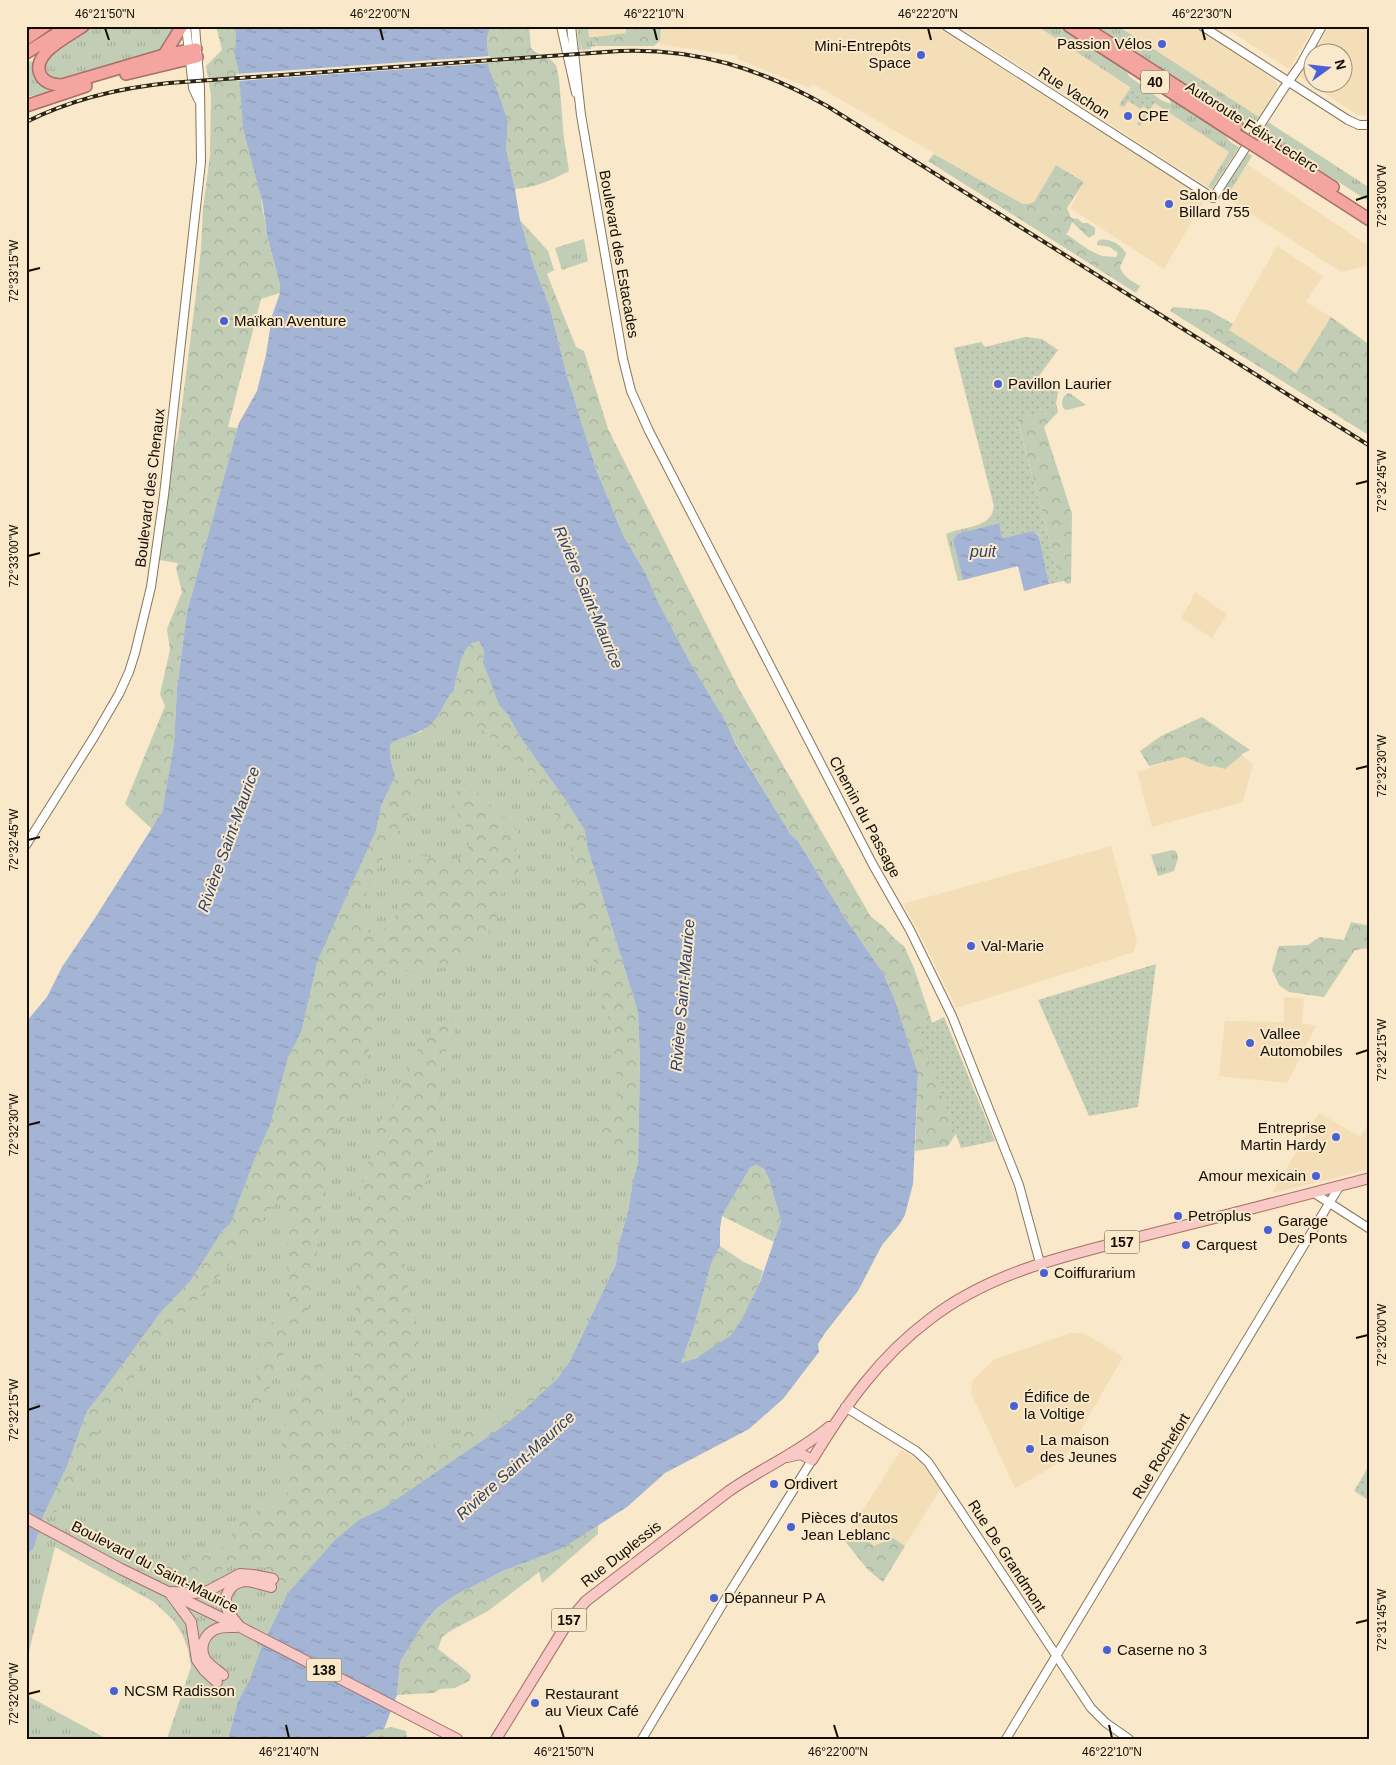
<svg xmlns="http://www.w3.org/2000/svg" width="1396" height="1765" viewBox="0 0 1396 1765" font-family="Helvetica,sans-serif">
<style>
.built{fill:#f3deb8}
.grass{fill:url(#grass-tufts)}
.forest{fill:url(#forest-crowns)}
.park{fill:url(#park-dots)}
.water{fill:url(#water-ripples);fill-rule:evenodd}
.pier{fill:#f9e8c9}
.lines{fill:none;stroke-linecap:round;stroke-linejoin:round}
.tertiary-casing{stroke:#85765a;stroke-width:10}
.primary-casing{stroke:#a67069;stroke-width:12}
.motorway-casing{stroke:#a67069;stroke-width:14}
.tertiary{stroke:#fff;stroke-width:8}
.primary{stroke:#f9c9c6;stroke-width:10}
.motorway{stroke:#f5a5a0;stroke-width:11}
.rail-casing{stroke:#2a2318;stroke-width:4}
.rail{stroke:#f9e8c9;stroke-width:2;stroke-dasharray:5.5;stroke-linecap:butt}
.motorway-bridge-casing{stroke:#a67069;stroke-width:14;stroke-linecap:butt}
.motorway-bridge{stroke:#f5a5a0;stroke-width:11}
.ticks{fill:none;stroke:#130d04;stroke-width:2}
.poi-dot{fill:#4862d6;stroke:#f9e8c9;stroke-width:2}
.labels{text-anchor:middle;stroke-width:4;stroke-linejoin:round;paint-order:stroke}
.shield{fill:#f9e8c9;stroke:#584f3f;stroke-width:1}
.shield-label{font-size:14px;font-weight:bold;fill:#130d04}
.poi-label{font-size:15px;fill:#130d04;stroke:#f9e8c9;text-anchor:start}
.street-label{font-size:15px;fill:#130d04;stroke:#f9e8c9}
.water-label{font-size:16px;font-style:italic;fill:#2e426e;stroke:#f9e8c9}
.neatline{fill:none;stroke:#130d04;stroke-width:2}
.ticks-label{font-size:12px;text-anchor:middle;fill:#130d04}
</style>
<defs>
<pattern id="grass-tufts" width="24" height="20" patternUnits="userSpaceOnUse" patternTransform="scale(1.25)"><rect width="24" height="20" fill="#c2cdb5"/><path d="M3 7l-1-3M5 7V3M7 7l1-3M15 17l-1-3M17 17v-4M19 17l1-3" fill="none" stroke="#a6af9a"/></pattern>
<pattern id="forest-crowns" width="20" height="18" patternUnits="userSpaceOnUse" patternTransform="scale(1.25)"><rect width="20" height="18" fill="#c2cdb5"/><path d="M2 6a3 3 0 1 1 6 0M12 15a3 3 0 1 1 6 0" fill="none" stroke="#a6af9a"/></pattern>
<pattern id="park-dots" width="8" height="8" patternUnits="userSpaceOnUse" patternTransform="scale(1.25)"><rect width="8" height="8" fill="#c2cdb5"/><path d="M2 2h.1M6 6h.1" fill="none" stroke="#a6af9a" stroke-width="1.8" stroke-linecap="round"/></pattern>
<pattern id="water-ripples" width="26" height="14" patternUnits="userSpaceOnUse" patternTransform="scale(1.25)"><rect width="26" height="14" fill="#a4b4d4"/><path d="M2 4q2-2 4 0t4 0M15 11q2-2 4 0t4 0" fill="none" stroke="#8c9ab4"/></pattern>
</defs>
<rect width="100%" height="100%" fill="#f9e8c9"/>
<g class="built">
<path d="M588,26H628L625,33L589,37Z"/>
<path d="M661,26H935L1205,199L1164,269L1070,208L1084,182L1057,165L1034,202L1028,204H1023L813,84L810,88L737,59L738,55L734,54L731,55L660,44Z"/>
<path d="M958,26H1037L1229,152L1208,187Z"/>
<path d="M1118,26H1192L1272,78L1277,83V89L1259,117Z"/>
<path d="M1222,26H1314L1301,50L1299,49L1298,51L1299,53L1289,69Z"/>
<path d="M1329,26H1370V116L1358,115L1300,77L1313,55L1314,82H1344V52H1315Z"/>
<path d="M1247,164L1370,247V265L1341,272L1226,198Z"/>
<path d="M1277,246L1323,276L1306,302L1331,317L1296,373L1229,330Z"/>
<path d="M1195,592L1227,614L1212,638L1181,618L1193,598L1192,597Z"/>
<path d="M1242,755L1253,764L1243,802L1152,827L1137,772L1182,757L1225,769Z"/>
<path d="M1111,846L1137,940L1134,952L956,1008L918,930L903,904Z"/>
<path d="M1284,997L1304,998L1302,1023L1316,1026L1287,1083L1219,1076L1225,1021L1284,1022Z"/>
<path d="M1319,1113L1360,1137L1370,1121V1169L1273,1193V1191Z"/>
<path d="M1070,1333H1084L1123,1357L1063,1461L1015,1488L971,1393L972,1381L995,1359Z"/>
<path d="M901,1450L920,1461L940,1490L889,1571L844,1540Z"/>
</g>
<g class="grass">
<path d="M91,26H176L168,44L159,51L57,82L43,73L42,67L52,52Z"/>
<path d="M577,26H588L589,37H594V44L597,46L591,47V49L582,50L581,43V50H579Z"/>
<path d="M1037,26H1057L1127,71L1129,76L1161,100L1171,104L1169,98L1224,133L1230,142L1239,147L1212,189L1208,187L1229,152Z"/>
<path d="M1096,26H1118L1259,117L1254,125L1229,113Z"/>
<path d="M31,61L33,62L58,89L48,93L26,97V64Z"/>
<path d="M1268,122L1370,188V202L1282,146L1262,130Z"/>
<path d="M1248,153L1252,156L1226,198L1223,195V190Z"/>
<path d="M584,239L588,261L562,270L555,248Z"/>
<path d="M1069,393L1071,394L1086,405L1067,410L1064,409C1060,404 1062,395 1069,393Z"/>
<path d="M994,504L999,523L957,534L953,540L963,580L958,581L946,534C963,526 994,529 994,504Z"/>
<path d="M449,694L567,802L638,1163L633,1180L628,1212L618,1246L616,1264L570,1361L557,1379L251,1677L238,1701L228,1739H167L191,1667L188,1649L182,1634L174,1621L154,1602L55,1547L26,1663V1556L34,1548L44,1514L395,776L390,757V743L398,738L421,732Z"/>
<path d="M1172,850L1176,851L1178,858L1174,871L1158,876L1151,855Z"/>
<path d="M26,1695L107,1739H26Z"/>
</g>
<g class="forest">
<path d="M216,26H235L236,45L267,235L280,285V293L261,299L228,427L238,428L187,612L177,688L174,744L162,812L152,829L125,804L165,706L160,694L170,650L167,629L182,592L176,568L178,563L153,559L163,485L178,437L195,303L201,249L203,209L210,155L211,95L206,66L222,50Z"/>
<path d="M490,26H529L531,48L535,52L551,60L556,65L559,79L564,139L569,171C552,180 534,188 515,189L506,149L508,121L493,78L489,70L487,39Z"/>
<path d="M628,26H661L660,41L654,46H597L593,42L594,37L625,33Z"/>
<path d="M934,154L1023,204H1028L1034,202L1056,165L1084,182L1067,208L1071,218L1078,219L1082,223H1088L1095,228V234L1089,238L1072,222L1069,230L1066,234L1089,250L1102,256L1116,257L1118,253L1110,247L1097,245L1098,241C1106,236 1123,245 1126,254L1120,267C1123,277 1132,281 1140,286L1136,293L928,161Z"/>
<path d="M520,220L548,251L554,270L547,274L576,347L584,351L608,429L739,689L871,917L882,925L896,940L904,946L914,968L949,1073L957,1132L948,1146L915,1151L918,1073L895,1000L883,973L845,918L798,841L791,835L736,744L727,724L690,662L657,600L646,574L623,535L596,469L567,376L550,308L533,263Z"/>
<path d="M1173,307L1208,310L1233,324L1229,330L1296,373L1331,317L1370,345V436L1170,311Z"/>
<path d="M1045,412H1058L1044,427L1072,514L1071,583L1067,584L1064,581L1059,582C1047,527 1031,473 1017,418Z"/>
<path d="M479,641L484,651L483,663L499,705L508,715L520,737L567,802L585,831L587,846L638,1012L640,1060L638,1163L590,1130L597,1117L617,1098L619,1090L608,1016L585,927L569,885L581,879L563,828L529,771L505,751L484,731L460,717L451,715L437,733L426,740L421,732C430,725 437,718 443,708C447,702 447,696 454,691C456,680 461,648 471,643C474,642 477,642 479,641Z"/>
<path d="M1202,717L1250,750L1242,754V755L1225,769L1214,766L1210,767L1184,757L1149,766L1140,751L1161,736Z"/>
<path d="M411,773L422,775L424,782L416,802L368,885L362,918L369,933L378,934L381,933L398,912L400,864L419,855L451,862L467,856L470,833L455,810L451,797L458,791L476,792L486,799L499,815L512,822L519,834C510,850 522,859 518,876L503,878L499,912L484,942L458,965L423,971H402L385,986L372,1028L366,1072L355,1105L322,1144L324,1173L314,1288L305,1322L291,1336L261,1408L251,1415C250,1386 264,1363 260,1335L266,1327L290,1308L286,1205L280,1199L267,1213L233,1261L167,1332L107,1413L64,1503L56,1512L44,1514L67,1466L87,1411L97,1399L160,1313L191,1280L222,1231L230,1224L254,1160L270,1125L288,1057L301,1032L317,962L376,830L381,806L395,776Z"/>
<path d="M1351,922L1370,926V948L1355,950L1324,997L1289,992L1279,985L1272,970L1279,946L1308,945L1320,937L1344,940Z"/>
<path d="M456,1019L454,1038L445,1052L439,1078L441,1107L429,1177L416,1199L403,1215L401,1236L410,1302L420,1336L415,1361L405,1383L404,1427L407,1454L412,1455L422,1449L490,1423L537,1383L552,1375L557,1379L526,1408L505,1425L384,1508L359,1520L336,1539L288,1593L273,1579L271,1571C238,1555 225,1570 195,1578C188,1580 182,1581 175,1582L166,1575L163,1562H174L222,1547L241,1523L262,1508L285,1501C297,1481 283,1465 282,1445C282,1414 300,1385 312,1358L322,1353L327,1370L326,1418L330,1436L339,1448L345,1447L352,1438L356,1286L348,1235L380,1121L393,1106L422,1041L443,1020Z"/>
<path d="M756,1165L764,1169L769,1179L781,1221L774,1242L722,1216L750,1168Z"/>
<path d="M720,1246L742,1261L763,1271C758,1289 743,1324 729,1337C715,1348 698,1358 681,1363L695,1324L711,1264Z"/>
<path d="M598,1524V1534L542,1583L539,1572L488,1611L452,1630L442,1637L438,1649L468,1672L471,1676L469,1681L455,1688L440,1689L434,1693L397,1695L400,1662L424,1623L436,1609L452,1597L505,1570L561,1549Z"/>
<path d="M853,1530L874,1546L893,1538L905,1546L883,1582L868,1570L844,1540Z"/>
<path d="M391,1727L406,1731L407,1739H363L377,1730Z"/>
</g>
<g class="park">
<path d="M1131,87L1155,102L1140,126L1137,124L1148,109L1143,106L1141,109L1128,101L1124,107L1119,105Z"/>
<path d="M1025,337L1042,339L1058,350L1039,376L1058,392L1056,403L1058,412H1045L1017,419C1031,473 1047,527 1059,582L1049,584L1039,535L1033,531L1002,538L954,348L981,342L985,347Z"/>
<path d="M1156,964L1138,1107L1089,1116L1038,1000Z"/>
<path d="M944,1017L995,1141L961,1148L918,1030Z"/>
<path d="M1370,1464V1501L1354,1491Z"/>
</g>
<g class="water">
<path d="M235,26H490L487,39L489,70L493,78L508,121L506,149L515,189L520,220L533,263L550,308L567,376L596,469L623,535L646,574L657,600L690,662L727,724L736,745L791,835L798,841L845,918L883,973L895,1000L918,1073L913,1184L905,1215L899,1225L882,1245L858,1291L825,1333L818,1344L819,1352L783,1399L749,1429L665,1473L627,1507L561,1549L505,1570L452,1597L436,1609L424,1623L400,1662L397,1695L384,1729L377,1730L363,1739H228L238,1701L251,1677L262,1646L288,1593L336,1539L359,1520L384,1508L505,1425L526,1408L557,1379L570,1361L616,1264L618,1246L628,1212L633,1180L638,1163L640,1060L638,1012L587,846L585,831L567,802L520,737L508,715L499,705L483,663L484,651L479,641C477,642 474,642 472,643C461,648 456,680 454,691C445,697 441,715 432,723C420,735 403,735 390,744V757L395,776L381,806L376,830L317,962L301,1032L288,1057L270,1125L254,1160L230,1224L222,1231L191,1280L160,1313L97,1399L87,1411L67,1466L44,1514L34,1548L26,1556V1022L47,997L62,967L95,918L162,812L174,744L177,688L187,612L239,423L257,391L266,355L272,316L280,293V285L267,235L263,205L243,128L239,72L234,51L236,45ZM756,1165L764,1169L769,1179L781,1221L760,1282L741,1321L730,1336L696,1358L681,1363L695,1324L711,1264L720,1246V1228L722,1216L750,1168Z"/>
<path d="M999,523L1002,538L1033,531L1039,536L1049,584L1024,591L1018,566L963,580L953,540L957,534Z"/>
</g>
<path class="pier" d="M490,56L491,63L237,81L236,74Z"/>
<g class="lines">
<g class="tertiary-casing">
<g id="tertiary">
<path d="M186,26L193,88L198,99"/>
<path d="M561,26L576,93"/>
<path d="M571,26L581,115L623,359L631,391L649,431L873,865L910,930L952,1016L1019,1185L1040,1263"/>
<path d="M946,26L1213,198L1284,88L1301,64L1322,26"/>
<path d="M1202,26L1348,120L1359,125H1370"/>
<path d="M26,845L94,737L119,694L129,672L135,653L151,587L164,495L201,162L200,88L195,26"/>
<path d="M1314,1193L1370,1229"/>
<path d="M845,1407L916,1451L928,1462L1091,1708L1106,1723L1129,1739"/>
<path d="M642,1739L731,1590L812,1460"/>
<path d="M1006,1739L1339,1187"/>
</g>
</g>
<g class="primary-casing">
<g id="primary">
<path d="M787,1457L801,1454L812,1460C845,1406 879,1357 930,1319C992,1271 1069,1255 1143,1236C1219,1217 1294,1198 1370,1178"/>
<path d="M26,1518L121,1569L240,1627L457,1739"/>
<path d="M172,1592L194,1593L208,1591L240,1574L253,1575L273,1579"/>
<path d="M171,1595L191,1622L197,1660L204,1670L217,1682"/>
<path d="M239,1626C235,1620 229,1615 227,1609C222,1595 232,1581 247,1581C255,1582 263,1585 271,1587"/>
<path d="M223,1675C217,1670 209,1665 205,1659C199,1648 204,1634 216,1629C222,1626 229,1627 236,1627"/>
<path d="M496,1739L568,1622L586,1601L729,1491C762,1468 798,1453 829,1427"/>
</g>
</g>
<g class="motorway-casing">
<g id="motorway">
<path d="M83,26C69,36 29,54 41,76C46,84 54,85 62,85L164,55L196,49"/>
<path d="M1069,26L1242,138"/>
<path d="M1083,26L1237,125"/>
<path d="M26,39L45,26"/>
<path d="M26,53L69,26"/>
<path d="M164,55L182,26"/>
<path d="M126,74L197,57"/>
<path d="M26,106L86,86"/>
<path d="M1259,139L1333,187"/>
<path d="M1255,146L1370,220"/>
</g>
</g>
<use href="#tertiary" class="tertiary"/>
<use href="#primary" class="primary"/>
<use href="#motorway" class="motorway"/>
<g class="rail-casing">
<path id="rail" d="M26,122C72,99 119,88 169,83L620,51C697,48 761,69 827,106L1370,446"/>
</g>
<use href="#rail" class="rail"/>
<g class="motorway-bridge-casing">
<path id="motorway-bridge" d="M1242,138L1255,146"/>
</g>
<use href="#motorway-bridge" class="motorway-bridge"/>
</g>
<path class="ticks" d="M105,28L109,40M380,28L383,40M654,28L657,40M928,28L931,40M1202,28L1205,40M1356,200L1368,196M28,271L40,268M1356,484L1368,481M28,556L40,553M1356,769L1368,766M28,840L40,837M1356,1054L1368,1050M28,1125L40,1122M1356,1338L1368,1335M28,1410L40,1406M1356,1623L1368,1620M28,1694L40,1691M286,1725L289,1738M560,1725L564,1738M834,1725L838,1738M1109,1725L1112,1738"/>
<g class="poi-dot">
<circle cx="1162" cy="44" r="5"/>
<circle cx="921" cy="55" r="5"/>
<circle cx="1128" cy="116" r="5"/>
<circle cx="1169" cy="204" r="5"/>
<circle cx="224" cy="321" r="5"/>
<circle cx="998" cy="384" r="5"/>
<circle cx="971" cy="946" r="5"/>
<circle cx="1250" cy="1043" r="5"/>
<circle cx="1336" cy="1137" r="5"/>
<circle cx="1316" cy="1176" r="5"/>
<circle cx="1178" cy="1216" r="5"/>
<circle cx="1268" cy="1230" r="5"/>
<circle cx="1186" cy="1245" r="5"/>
<circle cx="1044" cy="1273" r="5"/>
<circle cx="1014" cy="1406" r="5"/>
<circle cx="1030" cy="1449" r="5"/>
<circle cx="774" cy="1484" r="5"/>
<circle cx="791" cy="1527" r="5"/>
<circle cx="714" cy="1598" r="5"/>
<circle cx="1107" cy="1650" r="5"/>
<circle cx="114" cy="1691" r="5"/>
<circle cx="535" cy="1703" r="5"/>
</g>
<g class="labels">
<g class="shield">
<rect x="1141" y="70.5" width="28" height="23" rx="4"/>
<rect x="1104.5" y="1230.5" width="35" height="23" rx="4"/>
<rect x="551.5" y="1608.5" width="35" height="23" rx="4"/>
<rect x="306.5" y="1658.5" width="35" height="23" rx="4"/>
</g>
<g class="shield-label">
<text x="1155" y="87">40</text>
<text x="1122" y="1247">157</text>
<text x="569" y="1625">157</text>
<text x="324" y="1675">138</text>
</g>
<g class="poi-label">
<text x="1152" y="49" text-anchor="end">Passion Vélos</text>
<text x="911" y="51" text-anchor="end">Mini-Entrepôts<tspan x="911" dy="17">Space</tspan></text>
<text x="1138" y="121">CPE</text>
<text x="1179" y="200">Salon de<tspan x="1179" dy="17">Billard 755</tspan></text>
<text x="234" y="326">Maïkan Aventure</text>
<text x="1008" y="389">Pavillon Laurier</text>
<text x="981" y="951">Val-Marie</text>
<text x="1260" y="1039">Vallee<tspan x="1260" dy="17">Automobiles</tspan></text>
<text x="1326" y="1133" text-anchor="end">Entreprise<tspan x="1326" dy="17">Martin Hardy</tspan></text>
<text x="1306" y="1181" text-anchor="end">Amour mexicain</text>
<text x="1188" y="1221">Petroplus</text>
<text x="1278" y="1226">Garage<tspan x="1278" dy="17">Des Ponts</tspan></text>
<text x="1196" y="1250">Carquest</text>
<text x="1054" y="1278">Coiffurarium</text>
<text x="1024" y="1402">Édifice de<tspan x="1024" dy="17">la Voltige</tspan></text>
<text x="1040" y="1445">La maison<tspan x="1040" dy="17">des Jeunes</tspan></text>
<text x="784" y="1489">Ordivert</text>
<text x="801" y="1523">Pièces d'autos<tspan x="801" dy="17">Jean Leblanc</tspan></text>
<text x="724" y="1603">Dépanneur P A</text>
<text x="1117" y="1655">Caserne no 3</text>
<text x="124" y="1696">NCSM Radisson</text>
<text x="545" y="1699">Restaurant<tspan x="545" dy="17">au Vieux Café</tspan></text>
</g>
<g class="street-label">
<text transform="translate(1074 93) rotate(33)" y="5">Rue Vachon</text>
<text transform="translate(1252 127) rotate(33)" y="5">Autoroute Félix-Leclerc</text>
<text transform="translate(619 254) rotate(80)" y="5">Boulevard des Estacades</text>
<text transform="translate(150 488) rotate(-83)" y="5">Boulevard des Chenaux</text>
<text transform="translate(865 817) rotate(62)" y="5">Chemin du Passage</text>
<text transform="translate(1161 1456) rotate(-59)" y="5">Rue Rochefort</text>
<text transform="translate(621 1554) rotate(-38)" y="5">Rue Duplessis</text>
<text transform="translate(1007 1556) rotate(57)" y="5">Rue De Grandmont</text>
<text transform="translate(155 1567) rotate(27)" y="5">Boulevard du Saint-Maurice</text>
</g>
<g class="water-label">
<text x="983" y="557">puit</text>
<text transform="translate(589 597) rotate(67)" y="6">Rivière Saint-Maurice</text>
<text transform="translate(228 839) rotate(-70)" y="6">Rivière Saint-Maurice</text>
<text transform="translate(682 995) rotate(-85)" y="6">Rivière Saint-Maurice</text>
<text transform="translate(515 1465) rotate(-42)" y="6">Rivière Saint-Maurice</text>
</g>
</g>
<rect width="1396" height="1765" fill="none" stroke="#f9e8c9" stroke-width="55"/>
<g transform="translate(1328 68) rotate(75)"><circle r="24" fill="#f9e8c9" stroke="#9d907a"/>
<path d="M0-4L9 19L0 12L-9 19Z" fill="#4862d6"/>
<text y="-8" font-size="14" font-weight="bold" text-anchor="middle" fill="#130d04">N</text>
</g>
<rect x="28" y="28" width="1340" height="1710" class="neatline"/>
<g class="ticks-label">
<text x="105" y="18">46°21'50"N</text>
<text x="380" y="18">46°22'00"N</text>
<text x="654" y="18">46°22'10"N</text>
<text x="928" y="18">46°22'20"N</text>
<text x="1202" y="18">46°22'30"N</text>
<text transform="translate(1382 196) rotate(-90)" y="4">72°33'00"W</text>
<text transform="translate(14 271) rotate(-90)" y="4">72°33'15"W</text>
<text transform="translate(1382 481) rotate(-90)" y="4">72°32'45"W</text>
<text transform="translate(14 556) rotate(-90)" y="4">72°33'00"W</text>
<text transform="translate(1382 766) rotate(-90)" y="4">72°32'30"W</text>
<text transform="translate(14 840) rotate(-90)" y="4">72°32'45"W</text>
<text transform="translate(1382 1050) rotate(-90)" y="4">72°32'15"W</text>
<text transform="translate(14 1125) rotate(-90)" y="4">72°32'30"W</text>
<text transform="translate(1382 1335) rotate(-90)" y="4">72°32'00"W</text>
<text transform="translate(14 1410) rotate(-90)" y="4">72°32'15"W</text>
<text transform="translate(1382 1620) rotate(-90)" y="4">72°31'45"W</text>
<text transform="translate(14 1694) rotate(-90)" y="4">72°32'00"W</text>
<text x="289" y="1756">46°21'40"N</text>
<text x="564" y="1756">46°21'50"N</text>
<text x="838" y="1756">46°22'00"N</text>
<text x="1112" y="1756">46°22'10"N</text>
</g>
</svg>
